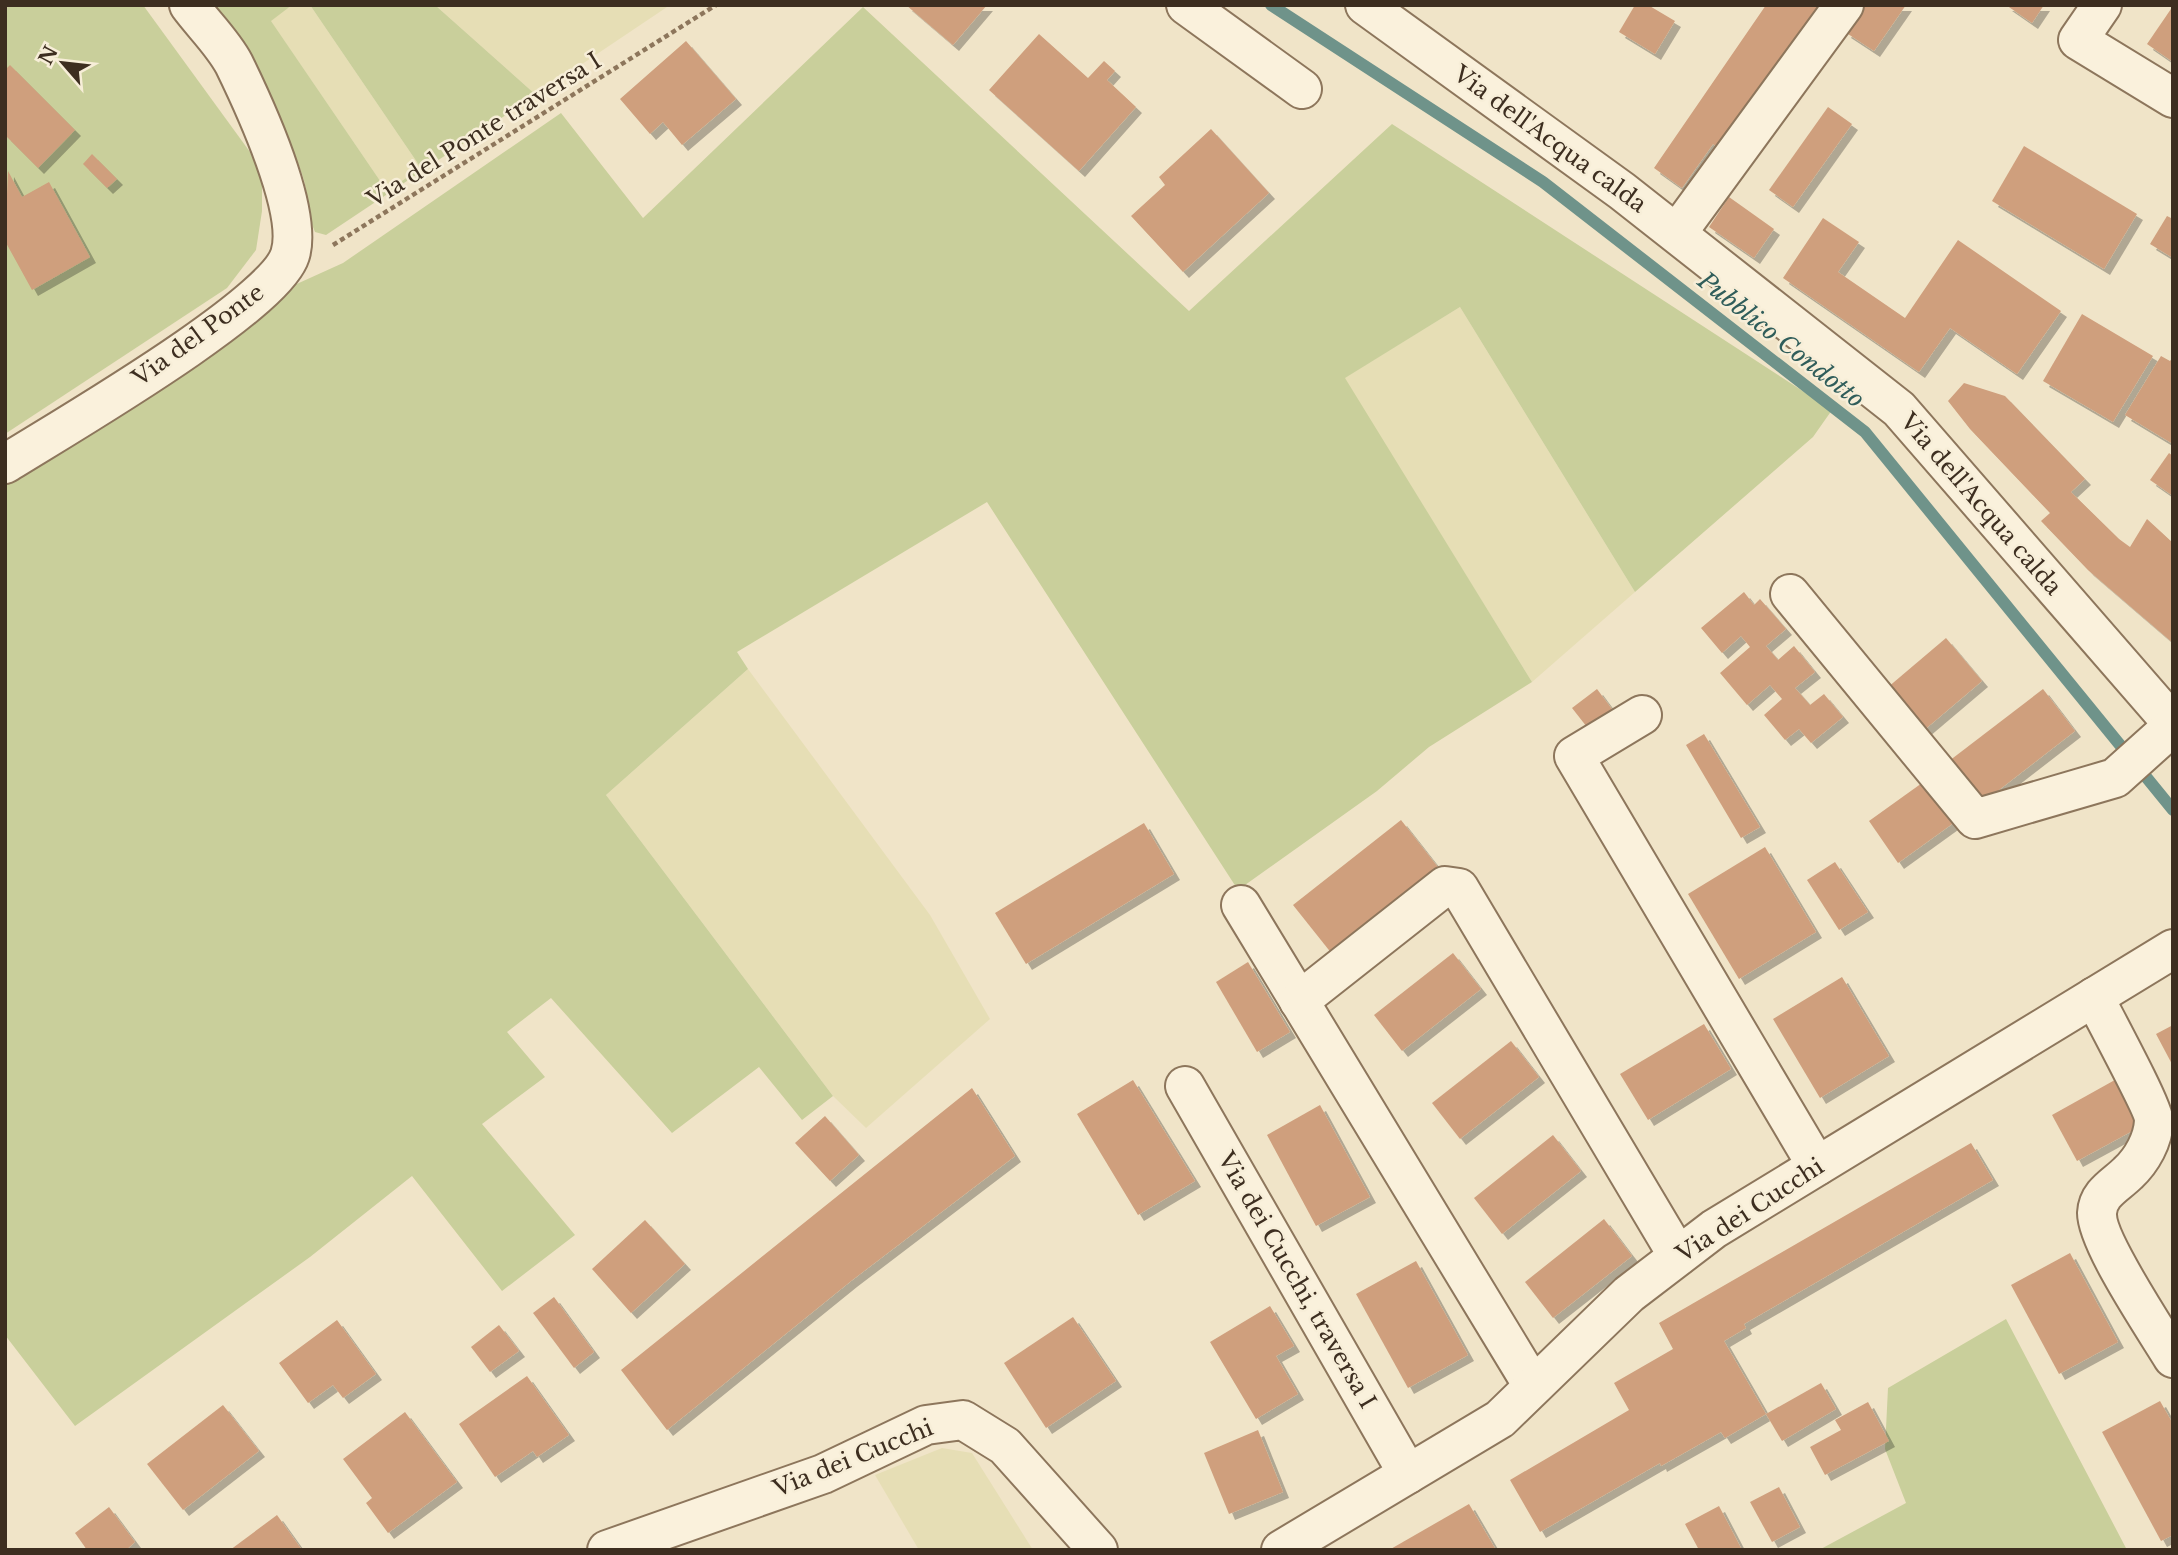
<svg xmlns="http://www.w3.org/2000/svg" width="2178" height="1555" viewBox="0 0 2178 1555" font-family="'Libre Baskerville',serif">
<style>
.farmland{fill:#e6deb5}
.green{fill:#c9cf9b}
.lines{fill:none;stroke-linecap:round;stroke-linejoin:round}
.stream{stroke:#6f938a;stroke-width:12}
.building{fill:#cf9f7d;filter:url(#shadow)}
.minor-casing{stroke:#8d765c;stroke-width:42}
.path{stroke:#8d765c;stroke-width:4.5;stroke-dasharray:5 3.5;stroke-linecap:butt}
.minor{stroke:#faf1dc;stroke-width:38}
.labels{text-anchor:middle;stroke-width:5;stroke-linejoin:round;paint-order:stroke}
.street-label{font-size:23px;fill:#3d2e20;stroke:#f7eed8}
.water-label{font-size:24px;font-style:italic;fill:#2f5d5a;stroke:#f7eed8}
</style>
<defs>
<filter id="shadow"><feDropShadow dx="6" dy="6" stdDeviation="0" flood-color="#0004"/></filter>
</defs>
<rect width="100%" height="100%" fill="#f0e4c8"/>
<g class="farmland">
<path d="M292,5H310L421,168L387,191L270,20Z"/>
<path d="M435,5H670L536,95Z"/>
<path d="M1460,307L1635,592L1532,682L1344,378Z"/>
<path d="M748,669L930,915L990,1019L866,1128L833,1096L606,795Z"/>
<path d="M942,1448L972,1453L1033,1550H919L875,1475Z"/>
</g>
<g class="green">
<path d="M5,5H143L250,152L262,179V211L256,250L227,288L5,434Z"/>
<path d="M194,5H292L271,21L387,191L421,168L310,5H435L536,95L326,235L315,232C306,213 309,193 302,174C280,109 235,59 194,5Z"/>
<path d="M863,7L1189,311L1392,124L1832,410L1813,437L1635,592L1460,307L1345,378L1532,682L1429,747L1377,791L1238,890L987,502L737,652L748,669L606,795L833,1096L802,1120L759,1067L672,1133L551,998L507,1032L545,1077L482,1124L575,1235L502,1291L412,1176L310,1257L75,1426L5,1335V482L279,292L343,263L561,113L643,218Z"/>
<path d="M2006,1319L2127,1550H1819L1906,1503L1885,1449L1888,1388Z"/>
</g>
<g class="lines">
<path class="stream" d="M1271,5L1543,182L1865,432L2173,810"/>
</g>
<g class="building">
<path d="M906,5H987L953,45Z"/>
<path d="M1635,5H1648L1675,21L1655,54L1619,32Z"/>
<path d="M1766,5H1821L1721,150L1713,144L1682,188L1654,168Z"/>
<path d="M1864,5H1906L1874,51L1845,32Z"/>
<path d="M2006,5H2044L2032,23Z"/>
<path d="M2173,6V62L2147,44Z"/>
<path d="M1039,34L1088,78L1104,61L1115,71L1107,80L1136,107L1079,171L989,90Z"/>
<path d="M686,41L736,99L682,145L663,122L650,134L620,99Z"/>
<path d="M10,65L75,130L38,168L5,135V70Z"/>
<path d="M1828,107L1852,124L1793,207L1769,190Z"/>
<path d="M1211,129L1269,193L1183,272L1131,216L1165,185L1159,177Z"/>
<path d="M2024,146L2137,214L2104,269L1992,201Z"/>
<path d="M92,154L117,179L107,188L83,164Z"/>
<path d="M8,171L22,197L49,182L90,257L32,290L5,241Z"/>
<path d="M1729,197L1774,229L1754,258L1709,227Z"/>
<path d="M2167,216L2173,219V258L2150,244Z"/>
<path d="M1823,218L1859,242L1838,272L1905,318L1958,240L2061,311L2017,374L1950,328L1919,372L1783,278Z"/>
<path d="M2082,314L2153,356L2113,422L2043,381Z"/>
<path d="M2161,356L2170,361L2173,357V444L2125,415Z"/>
<path d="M1964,383L2005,396L2085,479L2071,492L2119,539L2130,547L2147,519L2173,543V643L2088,570L2041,521L2050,513L1970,429L1948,401Z"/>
<path d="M2169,453L2173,456V496L2150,480Z"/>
<path d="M1744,592L1754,605L1760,599L1786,629L1766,646L1778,660L1794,646L1815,672L1795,688L1810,705L1824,694L1843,717L1811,743L1799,729L1785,740L1764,715L1782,699L1770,685L1747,705L1720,673L1750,647L1741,636L1722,653L1701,628Z"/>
<path d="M1946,638L1982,681L1923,731L1887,688Z"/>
<path d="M1597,689L1629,732L1605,750L1572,708Z"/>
<path d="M2043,689L2075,731L1968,814L1936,771Z"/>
<path d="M1704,734L1760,827L1741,838L1686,745Z"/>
<path d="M1929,778L1959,819L1898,863L1869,821Z"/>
<path d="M1401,820L1448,880L1340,964L1293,905Z"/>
<path d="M1144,823L1174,874L1026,964L995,913Z"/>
<path d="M1765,847L1816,932L1739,979L1688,894Z"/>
<path d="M1835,862L1868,912L1839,930L1807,880Z"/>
<path d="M1453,953L1481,989L1402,1051L1374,1015Z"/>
<path d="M1248,962L1290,1032L1257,1052L1216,982Z"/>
<path d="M1842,977L1889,1056L1820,1098L1773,1019Z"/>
<path d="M1704,1024L1731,1069L1648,1120L1620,1074Z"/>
<path d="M2173,1025V1066L2156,1034Z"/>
<path d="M1511,1041L1539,1077L1460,1139L1432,1103Z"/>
<path d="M2122,1076L2147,1123L2077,1161L2052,1115Z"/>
<path d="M1133,1080L1195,1181L1138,1215L1077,1114Z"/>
<path d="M972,1088L1015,1156L851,1281L667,1430L621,1370Z"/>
<path d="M1320,1105L1370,1197L1316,1226L1267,1135Z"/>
<path d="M825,1116L859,1155L830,1181L795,1143Z"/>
<path d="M1553,1135L1581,1171L1502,1234L1474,1198Z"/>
<path d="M1971,1143L1993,1180L1744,1324L1746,1328L1724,1341L1766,1414L1725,1438L1721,1432L1661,1466L1660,1463L1540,1532L1510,1480L1629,1410L1614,1383L1673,1349L1659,1323Z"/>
<path d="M1604,1219L1632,1256L1553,1318L1525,1282Z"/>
<path d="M645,1220L685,1264L631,1313L592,1269Z"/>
<path d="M2070,1253L2118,1342L2059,1374L2011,1285Z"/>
<path d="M1416,1261L1468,1355L1408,1388L1356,1294Z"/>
<path d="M554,1297L594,1352L574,1368L533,1313Z"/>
<path d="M1270,1306L1294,1346L1276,1356L1298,1394L1256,1419L1210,1342Z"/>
<path d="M1073,1317L1116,1381L1046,1428L1004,1363Z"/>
<path d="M337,1320L376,1374L343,1398L333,1385L308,1403L279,1363Z"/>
<path d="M499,1325L519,1351L490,1372L471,1347Z"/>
<path d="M527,1376L569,1435L537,1457L533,1451L495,1477L459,1424Z"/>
<path d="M1821,1383L1836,1409L1782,1441L1766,1414Z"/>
<path d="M2160,1401L2173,1424V1535L2161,1541L2102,1432Z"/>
<path d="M1868,1402L1889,1441L1825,1475L1810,1447L1841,1430L1835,1420Z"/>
<path d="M223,1405L259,1451L183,1510L147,1464Z"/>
<path d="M405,1412L457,1482L388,1533L366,1503L372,1498L343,1459Z"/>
<path d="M1258,1430L1283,1492L1229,1514L1204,1453Z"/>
<path d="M1779,1487L1800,1527L1772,1542L1750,1502Z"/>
<path d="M1469,1504L1496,1550H1389Z"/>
<path d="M1719,1506L1742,1550H1699L1685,1524Z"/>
<path d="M109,1507L135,1542L126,1550H87L75,1533Z"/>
<path d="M277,1515L302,1550H230Z"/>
</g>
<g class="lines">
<g class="minor-casing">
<g id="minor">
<path d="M1186,5L1302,89"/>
<path d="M1365,5L1622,191L1899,409L2173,724"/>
<path d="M2102,5L2078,40L2173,98"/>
<path d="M1677,233L1844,5"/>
<path d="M5,464C59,430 274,306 290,255C304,212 254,105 234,64C223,43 203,24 189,5"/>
<path d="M1790,594L1975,819L2115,778L2173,726"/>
<path d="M1642,715L1574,756L1817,1166"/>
<path d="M1241,905L1533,1386"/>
<path d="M2094,997C2103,1015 2154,1109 2154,1121C2153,1140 2142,1160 2128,1173C2116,1185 2098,1193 2097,1213C2096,1241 2156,1330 2173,1358"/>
<path d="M1299,1001L1445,886L1459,888L1678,1256"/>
<path d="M1185,1086L1408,1474"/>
<path d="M607,1550L823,1474L926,1425L963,1420L1005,1446L1098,1550"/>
<path d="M1281,1550L1500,1419L1629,1294L1714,1229L2173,949"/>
</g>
</g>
<path class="path" d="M333,245L716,5"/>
<use href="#minor" class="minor"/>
</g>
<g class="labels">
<g class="street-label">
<text transform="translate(484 130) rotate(-32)" y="8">Via del Ponte traversa I</text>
<text transform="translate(1550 139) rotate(36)" y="8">Via dell'Acqua calda</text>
<text transform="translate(198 335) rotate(-36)" y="8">Via del Ponte</text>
<text transform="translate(1981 504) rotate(49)" y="8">Via dell'Acqua calda</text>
<text transform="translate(1750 1210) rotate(-33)" y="8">Via dei Cucchi</text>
<text transform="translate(1297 1280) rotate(60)" y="8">Via dei Cucchi, traversa I</text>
<text transform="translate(853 1458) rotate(-22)" y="8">Via dei Cucchi</text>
</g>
<g class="water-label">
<text transform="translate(1781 340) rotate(38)" y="8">Pubblico Condotto</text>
</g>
</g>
<rect width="2178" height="1555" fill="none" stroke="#3d2e20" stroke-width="14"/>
<g transform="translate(63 63) rotate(298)" stroke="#f7eed8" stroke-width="5" paint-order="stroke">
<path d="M0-5L12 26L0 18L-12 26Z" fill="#3d2e20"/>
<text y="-10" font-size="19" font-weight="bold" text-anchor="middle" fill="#3d2e20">N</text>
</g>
</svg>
